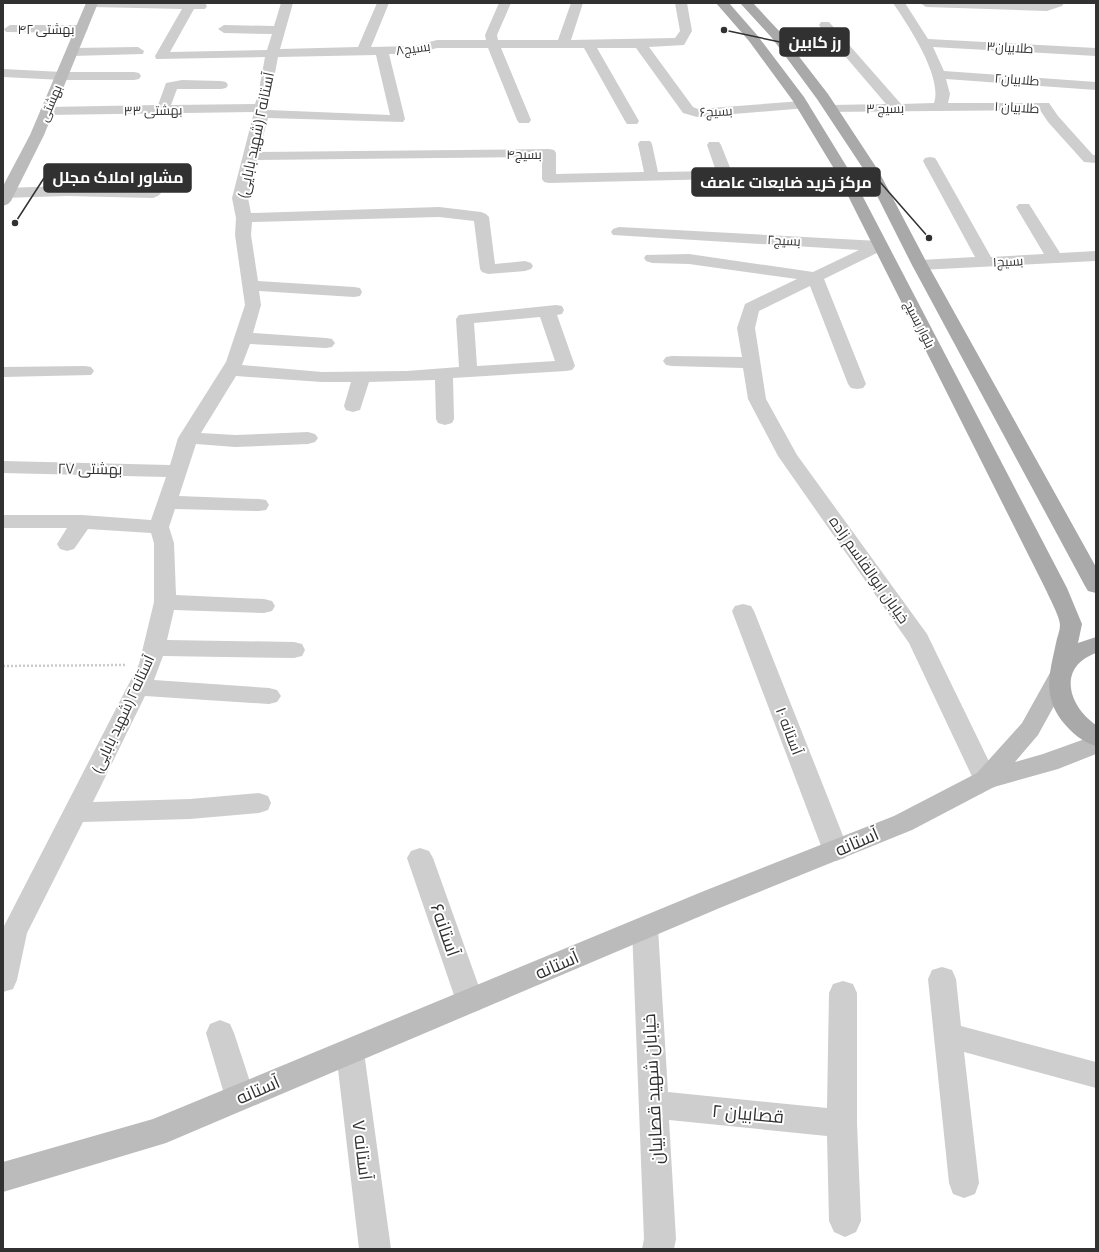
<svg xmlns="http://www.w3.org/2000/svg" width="1099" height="1252" viewBox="0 0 1099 1252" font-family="'PT Sans Narrow',Cairo,sans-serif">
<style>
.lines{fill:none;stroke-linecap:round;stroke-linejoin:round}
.path{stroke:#cbcbcb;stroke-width:2.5;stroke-dasharray:2 2;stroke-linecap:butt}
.minor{fill:#cecece;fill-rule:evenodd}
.secondary{fill:#bbb;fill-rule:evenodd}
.primary{fill:#a9a9a9;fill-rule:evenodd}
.labels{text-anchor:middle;stroke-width:4;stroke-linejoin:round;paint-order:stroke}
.far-street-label{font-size:13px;fill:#313131;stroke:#fff}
.street-label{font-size:15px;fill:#313131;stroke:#fff}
.near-street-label{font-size:18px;fill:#313131;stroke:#fff}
.leader{fill:none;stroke:#313131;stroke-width:1.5}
.callout-dot{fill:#313131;stroke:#fff;stroke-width:1.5}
.callout{fill:#313131;stroke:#313131;stroke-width:1.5}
.callout-label{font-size:16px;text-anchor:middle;font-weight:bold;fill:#fff}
</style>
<rect width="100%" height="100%" fill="#fff"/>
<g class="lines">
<path class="path" d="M3,666L126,665"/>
<g class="minor">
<path d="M86,3H205L207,6L205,9H194L170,52L267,50L272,34L224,33L218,29L224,25L274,26L281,3H293L280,49L358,47L377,3H389L371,47L414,46L437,40H486L485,35L499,3H511L497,35L498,40H558L571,3H583L571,40L675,38L680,31L675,3H687L692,31L684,45L649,47L693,107L698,109L802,101L807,102L809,105L807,108L697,117L683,113L636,48H597L639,121L637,124H627L625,121L584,48H501L531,120L529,123H519L517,120L488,48H437L414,54H389L405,119L403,122L268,118L259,152L549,149L554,150L556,153V174L644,172L638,144L640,141H650L652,144L658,172L716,171L707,145L709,142H719L721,145L731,170L843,168L848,169L850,172L848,175L843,176L549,183L544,182L542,179V157L257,160L248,198L251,213L439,207L481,212L486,214L489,217L495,264L525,261L531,263L533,266L531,269L525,271L488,274L482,272L480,269L474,221L439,217L252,222L251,235L258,281L354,287L360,288L362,292L360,296L354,297L259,291L261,305L253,333L326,338L332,339L335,343L332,347L326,348L250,344L242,365L322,372L407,371L459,367L456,319L459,315L556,305L562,306L564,310L562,314L557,315L575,366L572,370L566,371L453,378L454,419L452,423L445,425L438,423L436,419L435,380L369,382L360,410L353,412L346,410L344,406L351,382H322L236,376L201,433L235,435L308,432L315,434L318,438L315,442L308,444L235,447L196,444L179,496L259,499L266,500L269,505L266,510L259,511L175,509L169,527L174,543L176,595L264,599L272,601L275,606L272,611L264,613L174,610L167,640L294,642L302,644L305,650L302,656L294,658L163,656L154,680L269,688L277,690L281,696L277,702L269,704L145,696L93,802L190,799L259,793L268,796L271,803L268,810L259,813L190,819L83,822L27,933L17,980L13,989L3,992V928L139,664L154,602V543L151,533L88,529L74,549L67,551L60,549L57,544L67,528H4L3,515H82L151,520L166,477L3,473V461L170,465L178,438L226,362L245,305L235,235L236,218L232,198L254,112L47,115L42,114L40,111L42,108L47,107L158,105L166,83L182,80L221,81L226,82L228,85L226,88L221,89H177L171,105L255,104L258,95L265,57L156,59L155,56L182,9L92,7ZM376,55L390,115L268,110L278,57ZM540,317L555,361L477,366L474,323Z"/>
<path d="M893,3H905L928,39L1096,48V56L933,47L944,71L1096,82V90L946,79L950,94L948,103H1049L1058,116L1093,155H1096V163L1084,162L1048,122L1040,110L826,112L824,109L826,106L831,105L886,104L821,28L819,25L821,22H829L901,104L934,103C943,77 908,25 893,3Z"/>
<path d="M920,3H1064L1062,6L1047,11L926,7Z"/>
<path d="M10,25H82L88,29L82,33L6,32L4,29Z"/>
<path d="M138,47L144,51L143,54L72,56L66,52L72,48Z"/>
<path d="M3,69L62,72H134L139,73L141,76L139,79L134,80H62L3,77Z"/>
<path d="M930,157L935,158L937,161L991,257L1044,254L1016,207L1019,204H1029L1060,253L1096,251V261L920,270L914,268L912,265L914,262L920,260L975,257L923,161L925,158Z"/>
<path d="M67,186L153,188L158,190L161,193L158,196L153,198L67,196L3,198V188Z"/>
<path d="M619,227L879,241L885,243L887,246L885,249L824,279L866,384L863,388L857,389L851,388L848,384L810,286L759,311L755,328L766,399L797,455L927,634L998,780L995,787L986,789L977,787L909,643L778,456L748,399L743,368L672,366L666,365L663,361L666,357L672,356L742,357L737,328L745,304L797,279L689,264L652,263L646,261L644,258L646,255L689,254L813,272L859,250L613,235L611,232L613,229Z"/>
<path d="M85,366L91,367L94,371L91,375L3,377V367Z"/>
<path d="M743,604L751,606L754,611L849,851L845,858L836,861L827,858L823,851L732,611L735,606Z"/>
<path d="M420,848L429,851L433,858L484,1001L480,1010L470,1013L460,1010L456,1001L407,858L411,851Z"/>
<path d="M645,917L654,920L658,928L668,1092L827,1108L829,993L833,984L843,981L853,984L857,993V1123L861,1221L856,1232L845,1237L834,1232L829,1221L827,1136L669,1120L676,1239L674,1249H642L644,1239L632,928L636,920Z"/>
<path d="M942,967L952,970L956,979L961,1026L1096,1062V1088L964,1052L979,1183L975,1194L964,1198L953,1194L949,1183L928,979L932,970Z"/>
<path d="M220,1020L230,1024L234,1033L255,1097L250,1107L240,1111L230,1107L225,1097L206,1033L210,1024Z"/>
<path d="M350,1039L360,1043L364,1052L391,1249H359L336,1052L340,1043Z"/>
</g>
<g class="secondary">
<path d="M86,3H98L44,135L11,201L8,204L3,206V186L30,135Z"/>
<path d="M1059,669L1067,671L1070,677L1038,735L1015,762L1043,754L1096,735V754L1058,769L994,787L912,830L722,907L166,1143L3,1192V1162L153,1119L704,891L894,816L977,773L1022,723L1051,671Z"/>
</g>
<g class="primary">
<path d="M716,3H729L757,35L804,97L850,172L1067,588L1082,624L1078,643L1096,637V653C1057,667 1068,706 1096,725V746C1082,742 1071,732 1062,721C1042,694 1050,672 1056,643C1057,637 1060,631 1060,625C1060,617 1049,597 1045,588L836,172L793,101L749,41Z"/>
<path d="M740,3H753L780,32L828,94L878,170L928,265L1096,567V593L1088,591L1085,586L912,265L864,170L817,99L772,38Z"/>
</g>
</g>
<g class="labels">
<g class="far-street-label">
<text x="46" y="34">بهشتی ۴۲</text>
<text transform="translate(1010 47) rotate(3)" y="5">طلابیان۳</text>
<text transform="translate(413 48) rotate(-8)" y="5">بسیج۸</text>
<text transform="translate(1017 79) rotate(4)" y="5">طلابیان۲</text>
<text transform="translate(50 103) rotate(-67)" y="5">بهشتی</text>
<text transform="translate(1017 107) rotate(3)" y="5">طلابیان ۱</text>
<text transform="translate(885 108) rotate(-1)" y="5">بسیج ۳</text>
<text transform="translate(153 110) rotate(-1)" y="5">بهشتی ۳۳</text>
<text transform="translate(716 111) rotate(-3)" y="5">بسیج۶</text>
<text x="524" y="159">بسیج۴</text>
<text transform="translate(784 240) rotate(3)" y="5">بسیج۲</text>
<text transform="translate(1008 261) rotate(-3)" y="5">بسیج۱</text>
<text transform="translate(920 324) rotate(63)" y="5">بلوار بسیج</text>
</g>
<g class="street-label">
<text transform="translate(256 135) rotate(-78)" y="5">آستانه۲ (شهید بابایی)</text>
<text transform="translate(90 469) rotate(1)" y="5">بهشتی ۲۷</text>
<text transform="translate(869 570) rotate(55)" y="5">خیابان ابوالقاسم زاده</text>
<text transform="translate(123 714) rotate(-65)" y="5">آستانه۲ (شهید بابایی)</text>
<text transform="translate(789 731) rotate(69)" y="5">آستانه ۱۰</text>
</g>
<g class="near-street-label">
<text transform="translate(857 842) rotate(-23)" y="6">آستانه</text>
<text transform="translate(445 930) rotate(71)" y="6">آستانه۶</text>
<text transform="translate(557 965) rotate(-23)" y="6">آستانه</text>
<text transform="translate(653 1089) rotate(-93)" y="6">خیابان شهید قصابیان</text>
<text transform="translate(258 1090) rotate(-23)" y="6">آستانه</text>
<text transform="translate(748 1114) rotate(5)" y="6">قصابیان ۲</text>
<text transform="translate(362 1150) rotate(83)" y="6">آستانه ۷</text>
</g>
</g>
<path class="leader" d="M724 30L780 42M15 223L44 178M929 238L880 182"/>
<g class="callout-dot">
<circle cx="724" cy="30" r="4"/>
<circle cx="15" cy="223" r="4"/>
<circle cx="929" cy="238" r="4"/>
</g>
<g class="callout">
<rect x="780" y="28" width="69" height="28" rx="4"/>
<rect x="44" y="164" width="147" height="28" rx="4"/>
<rect x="692" y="168" width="188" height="28" rx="4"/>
</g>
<g class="callout-label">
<text x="815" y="48">رز کابین</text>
<text x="118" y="183">مشاور املاک مجلل</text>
<text x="786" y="188">مرکز خرید ضایعات عاصف</text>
</g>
<rect width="1099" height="1252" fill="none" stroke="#313131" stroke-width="8"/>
</svg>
